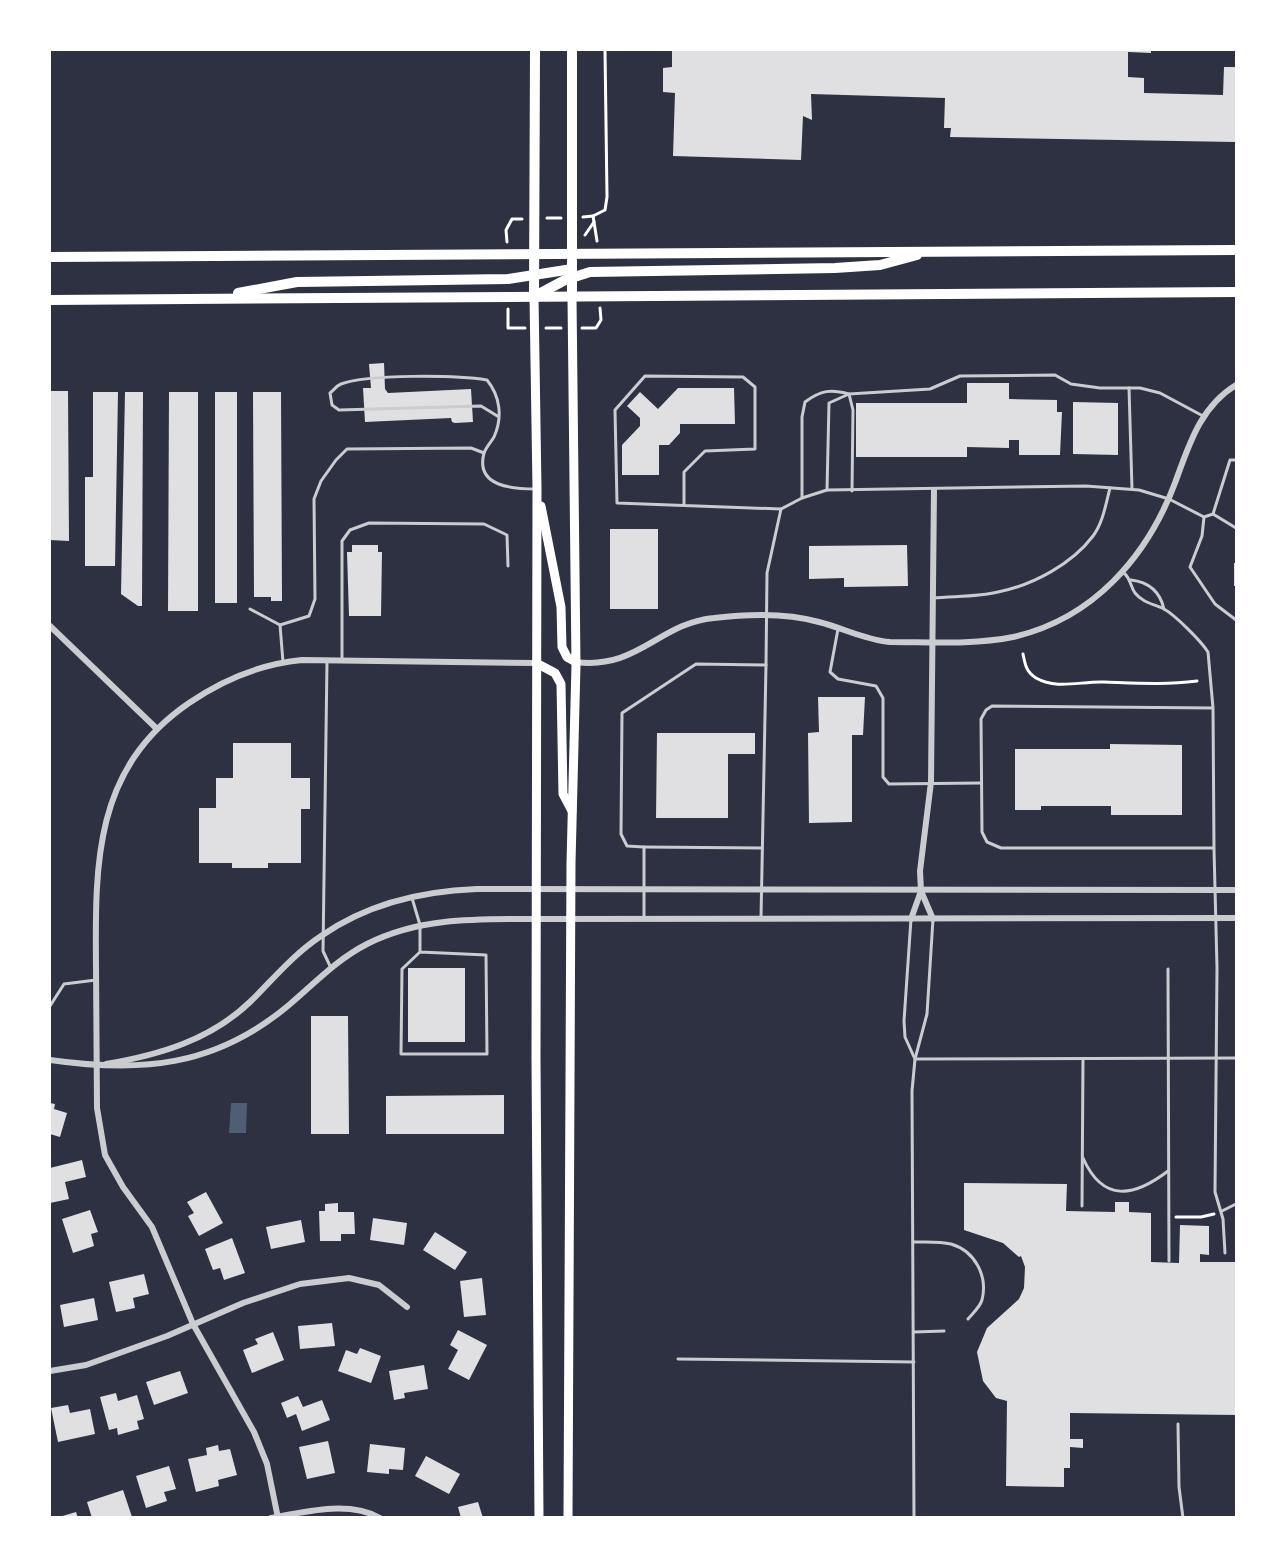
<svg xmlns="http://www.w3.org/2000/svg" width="1286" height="1567" viewBox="0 0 1286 1567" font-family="'Titillium Web',sans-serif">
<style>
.water{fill:#4f5d75}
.building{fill:#e0e0e3}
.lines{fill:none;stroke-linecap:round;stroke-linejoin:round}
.path{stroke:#fff;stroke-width:3}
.service{stroke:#caccd0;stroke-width:3}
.minor{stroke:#caccd0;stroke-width:6}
.secondary{stroke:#fff;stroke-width:9}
.primary{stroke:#fff;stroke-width:10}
.trunk{stroke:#fff;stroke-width:10}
</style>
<rect width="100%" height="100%" fill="#2d3142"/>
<path class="water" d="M231,1103H247L246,1133H229Z"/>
<g class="building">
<path d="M672,50H1151V53L1128,52V77L1144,78V93L1223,95L1224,67H1236V142L950,137L951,128H944L945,98L811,94L812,120L803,116L801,160L673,156L675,93L663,92V68L672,67Z"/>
<path d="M384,363L385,389L388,393L471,389L473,422L455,423L452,422L451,418L365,422L363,388H371L369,364Z"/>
<path d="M967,383H1009V399L1057,400V412H1062L1060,455H1019V440H1009V448L967,447V457H856V403H967Z"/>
<path d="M678,388H734L735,424H680V433L669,445H659V475H622V445L640,426V418L627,406L640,392L658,409Z"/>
<path d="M50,391H68L69,541L50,540Z"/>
<path d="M93,392H118L115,566H85V477H93Z"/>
<path d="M125,392H143L142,606H138L121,594Z"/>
<path d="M169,392H198V611H168Z"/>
<rect x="215" y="392" width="22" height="211"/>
<path d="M253,392H281L282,601H271V597H254Z"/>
<path d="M1073,402L1118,403V455L1073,454Z"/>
<rect x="610" y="529" width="48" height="80"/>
<path d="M352,545H378V552H382L381,616H349L347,552H352Z"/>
<path d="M907,545L908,586L844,587V578L809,579V546Z"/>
<rect x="1234" y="563" width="2" height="23"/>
<path d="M818,697H865L863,735H852V822L809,823L808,733L819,732Z"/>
<path d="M657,733H755V754H728V818H656Z"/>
<path d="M233,743H291V778H310V809H301V863H268V868H232V863H199V808H216V778H233Z"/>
<path d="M1110,744L1182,745V815H1111V806H1041V810H1015V749H1110Z"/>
<rect x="408" y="968" width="57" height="74"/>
<path d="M311,1016H348L349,1134H311Z"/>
<path d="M504,1095V1134H386V1096Z"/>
<path d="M50,1103L55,1104L54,1109L67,1113L60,1137L50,1134Z"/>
<path d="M82,1160L86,1177L65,1182L69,1199L50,1203V1168Z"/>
<path d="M964,1183L1067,1184L1066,1211L1115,1212V1202H1129V1212L1151,1213V1262L1179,1263L1180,1225L1209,1226V1255L1200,1254V1262H1236V1415L1070,1413V1439H1083V1448L1070,1447V1468H1064V1487L1006,1486L1007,1401L996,1398L983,1381L977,1352L987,1328L1019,1299L1024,1288L1025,1267L1021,1256L1019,1257L1003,1243L964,1230Z"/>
<path d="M206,1192L223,1223L199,1236L188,1216L194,1213L187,1202Z"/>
<path d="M338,1203V1212H354L355,1234H341V1241H320L319,1211H325V1204Z"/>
<path d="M90,1210L98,1232L91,1234L94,1246L73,1253L62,1219Z"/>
<path d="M373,1218L407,1223L404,1245L370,1240Z"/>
<path d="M301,1220L305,1242L271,1249L266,1227Z"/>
<path d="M435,1232L467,1252L455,1270L423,1250Z"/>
<path d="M232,1238L245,1273L224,1280L220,1268L213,1270L205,1249Z"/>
<path d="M144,1274L149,1294L133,1298L135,1308L116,1312L109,1282Z"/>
<path d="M482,1278L486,1315L464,1317L460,1281Z"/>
<path d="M94,1298L98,1320L64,1327L60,1305Z"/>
<path d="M332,1323L335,1346L300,1349L298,1326Z"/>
<path d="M458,1330L487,1345L469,1380L448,1369L458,1350L450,1345Z"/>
<path d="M273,1332L284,1360L252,1373L243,1350L258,1344L255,1339Z"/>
<path d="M360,1348L381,1356L371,1383L338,1371L346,1350L357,1354Z"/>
<path d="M424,1365L428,1389L404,1393L405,1398L394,1400L389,1371Z"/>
<path d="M180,1371L188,1393L154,1405L146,1382Z"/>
<path d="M116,1393L118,1401L137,1395L144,1419L137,1421L139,1429L118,1435L117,1428L109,1430L100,1397Z"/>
<path d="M298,1396L303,1407L322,1400L330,1420L302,1431L296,1414L287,1418L281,1403Z"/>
<path d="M68,1405L70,1413L90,1409L95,1434L58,1442L51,1408Z"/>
<path d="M328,1441L335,1473L307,1479L299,1447Z"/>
<path d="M370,1444L405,1448L403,1470L389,1469V1474L367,1472Z"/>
<path d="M218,1445L219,1451L230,1449L237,1475L218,1480L219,1486L196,1492L188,1459L207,1455L206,1448Z"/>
<path d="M426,1456L460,1474L449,1494L415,1476Z"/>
<path d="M169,1466L176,1489L164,1492L167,1501L146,1508L136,1476Z"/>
<path d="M123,1490L132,1517L92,1518L87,1502Z"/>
<path d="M478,1502L483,1518H461L458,1507Z"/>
<path d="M76,1512L78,1518H59V1517Z"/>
</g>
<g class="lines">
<g class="path">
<path d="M583,217L593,216"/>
<path d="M547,218H561"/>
<path d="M594,222L597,241"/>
<path d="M585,235L594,222L593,216L605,210L607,197L605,50"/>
<path d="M507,242L506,230L512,219H522"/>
<path d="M508,309V328H525"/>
<path d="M546,328H561"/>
<path d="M582,328H596L601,320L600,308"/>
<path d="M1023,654C1025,664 1026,672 1036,678C1057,690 1081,681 1104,682C1135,683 1165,685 1197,681"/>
<path d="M1176,1217H1201L1214,1214"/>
</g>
<g class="service">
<path d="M1129,388L1132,489"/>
<path d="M499,417L481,406L339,410L332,405L330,393C334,390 336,386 341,384C368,374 456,375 487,380C500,396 503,417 494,437C491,442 486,447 484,453C475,487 513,489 536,489"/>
<path d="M827,490L829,403L849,394L930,389L960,376L1055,375L1071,384L1100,388H1140L1160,393L1203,416"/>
<path d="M802,498V417L805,402C821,390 831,389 849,394L853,410L852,491"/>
<path d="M684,504V472L705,451L755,449V387L743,377L645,376L615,410L617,503L781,509L802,498L827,490L1086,486L1139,490L1169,499L1204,517L1213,514L1230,460H1236"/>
<path d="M1213,514L1236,528"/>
<path d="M1204,517L1202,536L1190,567L1215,604L1236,620"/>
<path d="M1124,573C1131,579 1130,586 1135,593C1143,603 1154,604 1164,609C1175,615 1201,641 1208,652L1213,708L1214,848H1001L987,842L982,832L981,719L986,710L992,706L1213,708"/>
<path d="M1131,580C1149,582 1160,592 1164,609"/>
<path d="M933,598C954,596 978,597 998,592C1033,585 1072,564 1093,536C1103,523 1106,503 1110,488"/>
<path d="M250,609L280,625L309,616L315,599L314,499L321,481L336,460L347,449L471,448L484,453"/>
<path d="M280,625L283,662"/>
<path d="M838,629L830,672L838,679L876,686L883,698V777L889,784L981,783"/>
<path d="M342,660V541L350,530L369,523L484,524L507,535L508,566"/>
<path d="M327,661L323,951L330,966"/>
<path d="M644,847L762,848"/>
<path d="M1214,849L1217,968L1215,1192L1223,1219L1225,1253"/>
<path d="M412,898L420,925V952L402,969L401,1054H487L486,955L420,952"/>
<path d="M761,918L766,665"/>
<path d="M644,919V847L627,846L621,834L622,713L696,664L766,665L767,573L781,509"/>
<path d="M911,919L904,1021L905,1037L914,1057"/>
<path d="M1168,969L1169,1261"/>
<path d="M50,1006L64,984L96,980"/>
<path d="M915,1059L1236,1058"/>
<path d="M1083,1158C1103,1203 1134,1197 1168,1171"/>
<path d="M1082,1206L1083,1059"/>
<path d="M1222,1211L1236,1204"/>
<path d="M913,1242C926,1242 939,1241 951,1244C975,1251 988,1276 982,1300C980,1307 973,1313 968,1319"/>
<path d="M914,1332L944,1331"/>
<path d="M678,1359L914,1362"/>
<path d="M1178,1424L1179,1487L1183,1518"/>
<path d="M914,1518L912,1091L915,1059L927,1014L933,919"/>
</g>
<g class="minor">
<path d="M50,626L156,728"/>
<path d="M576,662C638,670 659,623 714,618C747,614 787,613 819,622C843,628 865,640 890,642C930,642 973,645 1013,637C1093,619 1147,557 1175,483C1189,445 1200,407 1236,385"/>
<path d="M911,919L921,891"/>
<path d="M933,919L921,891L920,871L931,782L934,490"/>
<path d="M50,1060C141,1073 215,1067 289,1005C315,983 336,960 367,944C420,917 478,919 536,919L1236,918"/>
<path d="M106,1064C159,1055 211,1040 251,1001C274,978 294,954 321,936C367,904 422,891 477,889L1236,890"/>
<path d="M50,1371L86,1365L167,1336L243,1303L300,1284L349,1278L379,1285L407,1307"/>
<path d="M271,1518C303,1512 349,1500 380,1518"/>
<path d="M278,1518L267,1464L254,1432L193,1324L152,1227L123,1187L105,1155L97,1108C97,1061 96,1014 96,967C95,863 94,768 189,703C224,679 261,664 302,660L536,663"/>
</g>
<g class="secondary">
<path d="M534,297L537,489L536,1058L539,1518"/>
<path d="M541,506L561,607L562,647L567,657L576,662"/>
<path d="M536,663L555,673L561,684L563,794L572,811"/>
<path d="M568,1518L571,863L576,665L572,297"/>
</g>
<g class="primary">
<path d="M534,297L535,50"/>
<path d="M572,297V50"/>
</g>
<g class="trunk">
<path d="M50,257L1236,250"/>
<path d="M238,293L297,282L508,279L572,269"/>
<path d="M537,295L565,280L590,272L835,268L880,265L917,255"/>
<path d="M50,300L1236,292"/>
</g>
</g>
<rect width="1286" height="1567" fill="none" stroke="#ffffff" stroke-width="102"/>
</svg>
